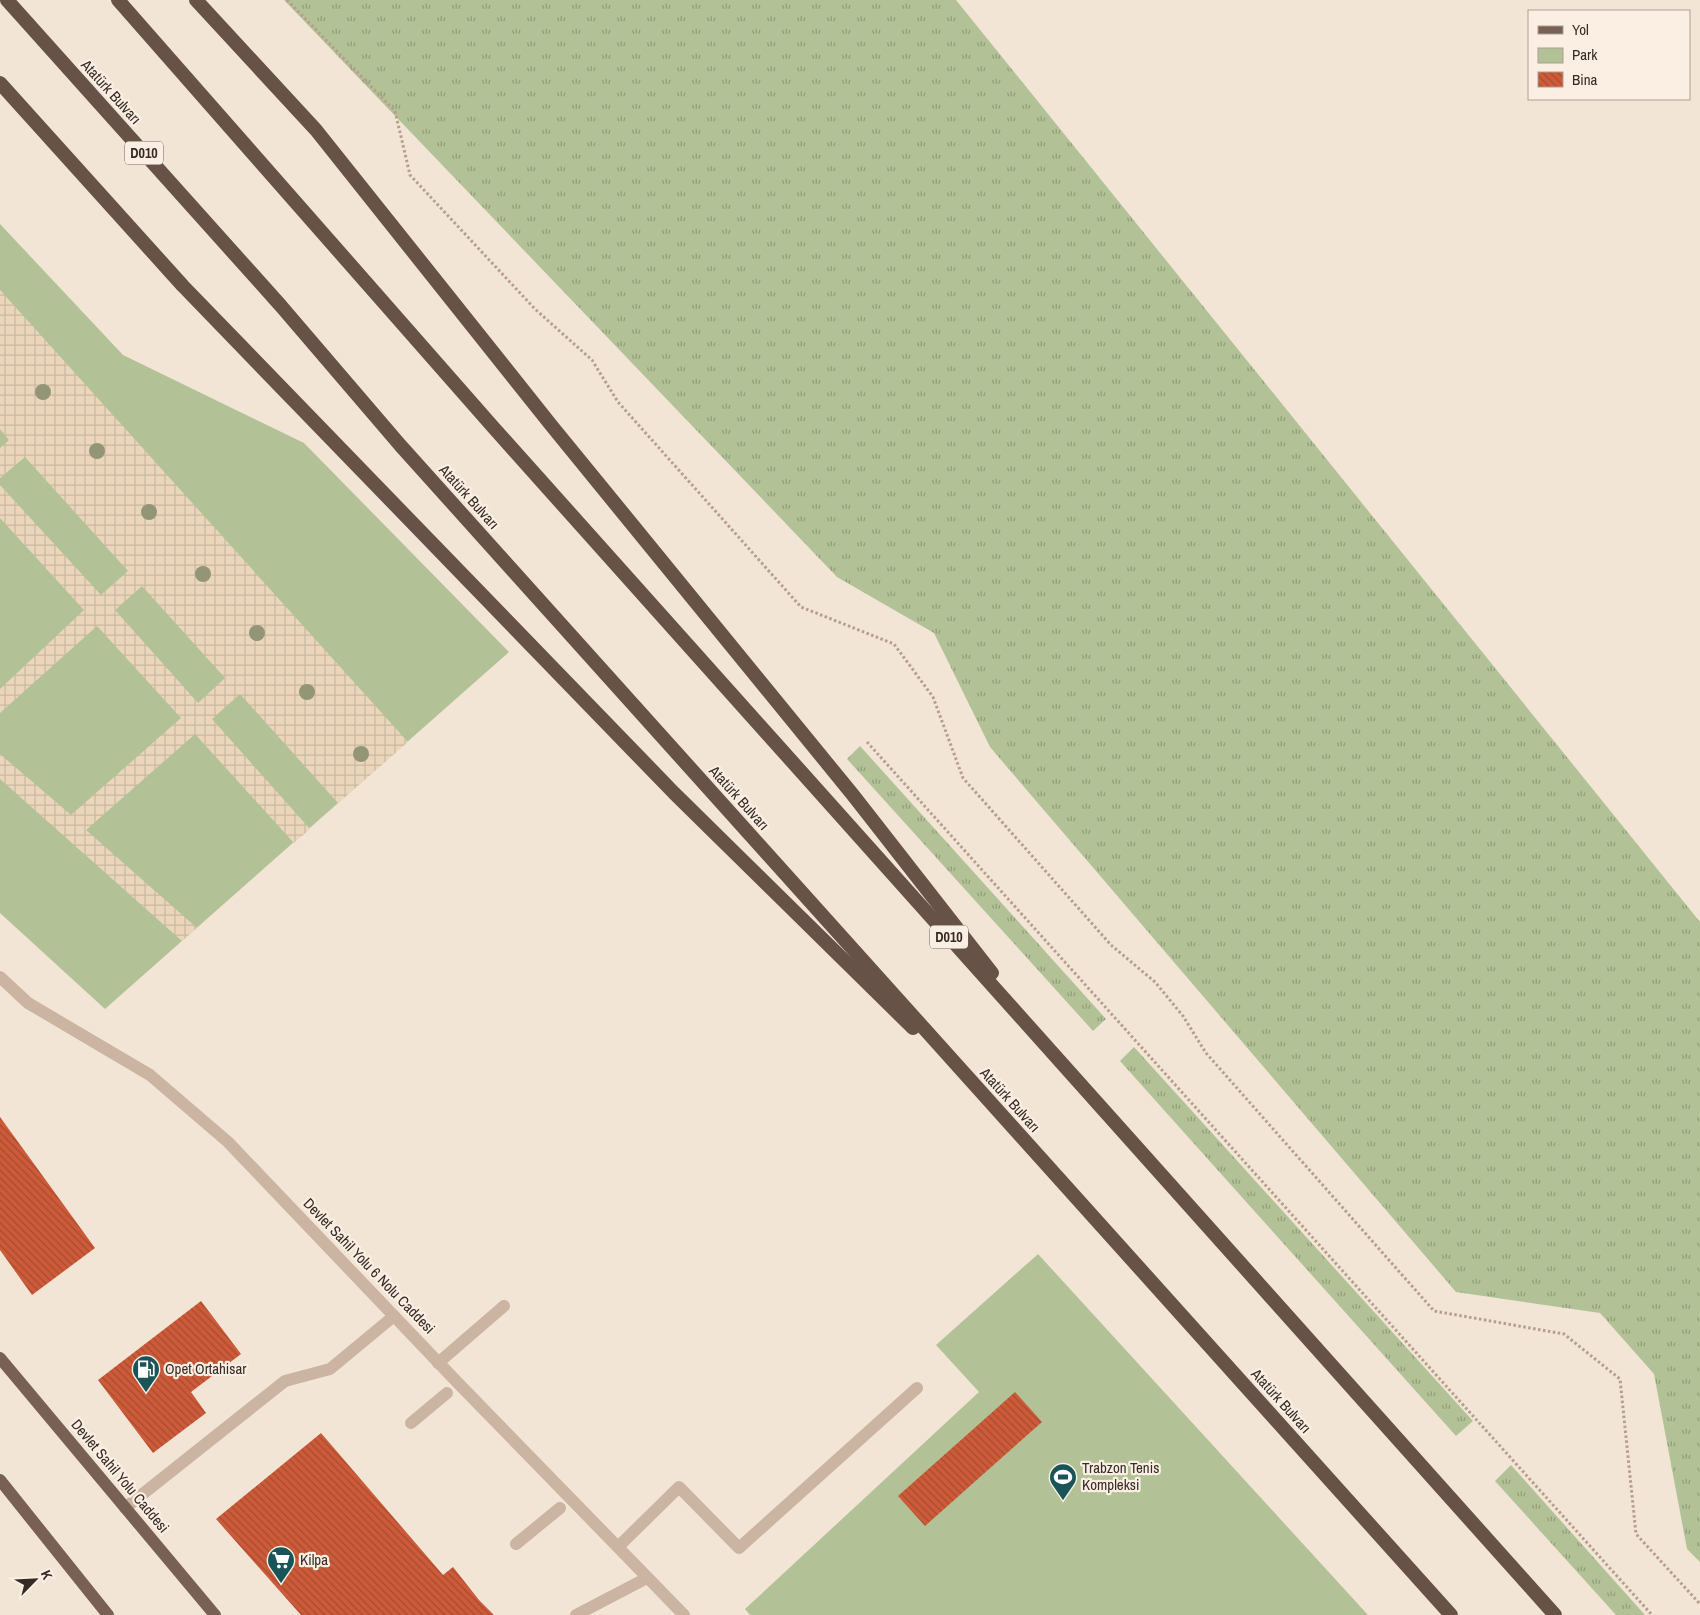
<svg xmlns="http://www.w3.org/2000/svg" width="1700" height="1615" viewBox="0 0 1700 1615" font-family="'Archivo Narrow',sans-serif">
<style>
.grass{fill:url(#grass-tufts)}
.green{fill:#b3c296}
.plaza{fill:url(#plaza-grid);fill-rule:evenodd}
.building{fill:url(#building-back-hatch)}
.lines{fill:none;stroke-linecap:round;stroke-linejoin:round}
.path{stroke:#b69e8c;stroke-width:3;stroke-dasharray:2.5 2.5;stroke-linecap:butt}
.service{stroke:#cbb4a2;stroke-width:12}
.primary{stroke:#786055;stroke-width:12}
.trunk{stroke:#675248;stroke-width:14}
.tree{fill:#929576}
.labels{text-anchor:middle;stroke-width:4.5;stroke-linejoin:round;paint-order:stroke}
.shield{fill:#faefe2;stroke:#70655e;stroke-width:1}
.shield-label{font-size:14px;font-weight:bold;fill:#352a25}
.street-label{font-size:15px;fill:#352a25;stroke:#faefe2}
.poi-label{font-size:15px;fill:#352a25;stroke:#faefe2;text-anchor:start}
</style>
<defs>
<pattern id="grass-tufts" width="24" height="20" patternUnits="userSpaceOnUse" patternTransform="scale(1.25)"><rect width="24" height="20" fill="#b3c296"/><path d="M3 7l-1-3M5 7V3M7 7l1-3M15 17l-1-3M17 17v-4M19 17l1-3" fill="none" stroke="#929e7a"/></pattern>
<pattern id="plaza-grid" width="8" height="8" patternUnits="userSpaceOnUse" patternTransform="scale(1.25)"><rect width="8" height="8" fill="#ebd6bc"/><path d="M0 4h8M4 0v8" fill="none" stroke="#cab8a1"/></pattern>
<pattern id="building-back-hatch" width="6" height="6" patternUnits="userSpaceOnUse" patternTransform="scale(1.25)"><rect width="6" height="6" fill="#cd5b39"/><path d="M-1 5l2 2M0 0l6 6M5-1l2 2" fill="none" stroke="#a74b30"/></pattern>
</defs>
<rect width="100%" height="100%" fill="#f2e5d6"/>
<g class="grass">
<path d="M284,0H956L1700,922V1562L1687,1549L1654,1374L1600,1313L1456,1292L990,747L934,633L837,577Z"/>
<path d="M860,746L1106,1019L1093,1031L847,759Z"/>
<path d="M1134,1047L1473,1421L1456,1436L1120,1061Z"/>
<path d="M1511,1465L1645,1615H1616L1495,1481Z"/>
</g>
<g class="green">
<path d="M0,224L123,355L304,443L509,652L105,1009L0,913Z"/>
<path d="M1038,1254L1368,1615H750L745,1609L979,1392L936,1345Z"/>
</g>
<path class="plaza" d="M0,290L408,742L338,803L240,694L212,719L310,829L294,843L195,734L86,830L197,928L182,941L0,779V754L71,815L181,718L97,626L0,713V689L84,610L0,518V485L101,595L128,571L25,457L0,478V448L9,440L0,429ZM142,586L225,678L198,703L115,610Z"/>
<g class="building">
<path d="M0,1117L95,1248L32,1295L0,1250Z"/>
<path d="M201,1301L241,1354L191,1392L206,1413L153,1453L98,1380Z"/>
<path d="M1015,1392L1042,1422L925,1526L898,1496Z"/>
<path d="M321,1433L443,1575L453,1567L479,1600L494,1615H301L216,1519Z"/>
</g>
<g class="lines">
<g class="path">
<path d="M287,0L395,111L410,175L535,309L592,360L618,402L801,607L894,644L933,697L963,778L1111,945L1155,982L1183,1016L1206,1053L1434,1311L1564,1334L1620,1379L1636,1534L1700,1604"/>
<path d="M867,742L1652,1615"/>
</g>
<g class="service">
<path d="M0,977L28,1003L150,1075L228,1142L457,1382L684,1615"/>
<path d="M438,1363L504,1306"/>
<path d="M411,1423L447,1393"/>
<path d="M125,1508L285,1381L330,1369L394,1316"/>
<path d="M516,1544L560,1508"/>
<path d="M618,1547L679,1487L739,1548L917,1388"/>
<path d="M576,1615L647,1578"/>
</g>
<g class="primary">
<path d="M0,1358L215,1615"/>
<path d="M0,1480L108,1615"/>
</g>
<g class="trunk">
<path d="M7,0L281,306L400,445L1451,1615"/>
<path d="M118,0L493,427L1555,1615"/>
<path d="M196,0L316,130L551,425L853,795L992,973"/>
<path d="M0,83L183,286L674,793L913,1028"/>
</g>
</g>
<g class="tree">
<circle cx="43" cy="392" r="8"/>
<circle cx="97" cy="451" r="8"/>
<circle cx="149" cy="512" r="8"/>
<circle cx="203" cy="574" r="8"/>
<circle cx="257" cy="633" r="8"/>
<circle cx="307" cy="692" r="8"/>
<circle cx="361" cy="754" r="8"/>
</g>
<defs>
<g id="fuel-pin" transform="scale(1.4375)"><path d="M0 17L-7.5 6A9.5 9.5 0 1 1 7.5 6Z" fill="#185458" stroke="#faefe2"/><path d="M-5.5-6h7V0h2V4h1.3V-2.5L3-4.5l.8-.8L6-3V5H2.5V1h-1V6h-7ZM-4.2-4.7v3.2H.2V-4.7Z" fill="#fff"/></g>
<g id="stadium-pin" transform="scale(1.4375)"><path d="M0 17L-7.5 6A9.5 9.5 0 1 1 7.5 6Z" fill="#185458" stroke="#faefe2"/><path d="M0-5a6.5 5 0 1 0 0 10a6.5 5 0 1 0 0-10ZM-3.5-1.8h7v3.6h-7Z" fill="#fff"/></g>
<g id="supermarket-pin" transform="scale(1.4375)"><path d="M0 17L-7.5 6A9.5 9.5 0 1 1 7.5 6Z" fill="#185458" stroke="#faefe2"/><path d="M-6-5.5h2.5l.6 2H6L4.5 2H-2.5L-4.4-4H-6ZM-1.5 3.2a1.3 1.3 0 1 0 .1 0ZM3 3.2a1.3 1.3 0 1 0 .1 0Z" fill="#fff"/></g>
</defs>
<g fill-rule="evenodd">
<use href="#fuel-pin" x="146" y="1369"/>
<use href="#stadium-pin" x="1063" y="1477"/>
<use href="#supermarket-pin" x="281" y="1560"/>
</g>
<g class="labels">
<g class="shield">
<rect x="125" y="141.5" width="38" height="23" rx="4"/>
<rect x="930" y="925.5" width="38" height="23" rx="4"/>
</g>
<g class="shield-label">
<text x="144" y="158">D010</text>
<text x="949" y="942">D010</text>
</g>
<g class="street-label">
<text transform="translate(111 92) rotate(48)" y="5">Atatürk Bulvarı</text>
<text transform="translate(469 497) rotate(48)" y="5">Atatürk Bulvarı</text>
<text transform="translate(739 798) rotate(48)" y="5">Atatürk Bulvarı</text>
<text transform="translate(1010 1100) rotate(48)" y="5">Atatürk Bulvarı</text>
<text transform="translate(369 1266) rotate(46)" y="5">Devlet Sahil Yolu 6 Nolu Caddesi</text>
<text transform="translate(1281 1401) rotate(48)" y="5">Atatürk Bulvarı</text>
<text transform="translate(120 1476) rotate(50)" y="5">Devlet Sahil Yolu Caddesi</text>
</g>
<g class="poi-label">
<text x="165" y="1374">Opet Ortahisar</text>
<text x="1082" y="1473">Trabzon Tenis<tspan x="1082" dy="17">Kompleksi</tspan></text>
<text x="300" y="1565">Kilpa</text>
</g>
</g>
<rect x="1528" y="10" width="162" height="90" fill="#faefe2" stroke="#aba096"/>
<rect x="1538" y="26" width="25" height="8" fill="#786055" stroke="#aba096"/>
<text x="1572" y="35" font-size="15" fill="#352a25">Yol</text>
<rect x="1538" y="48" width="25" height="15" fill="#b3c296" stroke="#aba096"/>
<text x="1572" y="60" font-size="15" fill="#352a25">Park</text>
<rect x="1538" y="72" width="25" height="15" fill="url(#building-back-hatch)" stroke="#aba096"/>
<text x="1572" y="85" font-size="15" fill="#352a25">Bina</text>
<g transform="translate(35 1580) rotate(66)" stroke="#faefe2" stroke-width="4" paint-order="stroke">
<path d="M0-4L9 19L0 12L-9 19Z" fill="#352a25"/>
<text y="-8" font-size="14" font-weight="bold" text-anchor="middle" fill="#352a25">K</text>
</g>
</svg>
